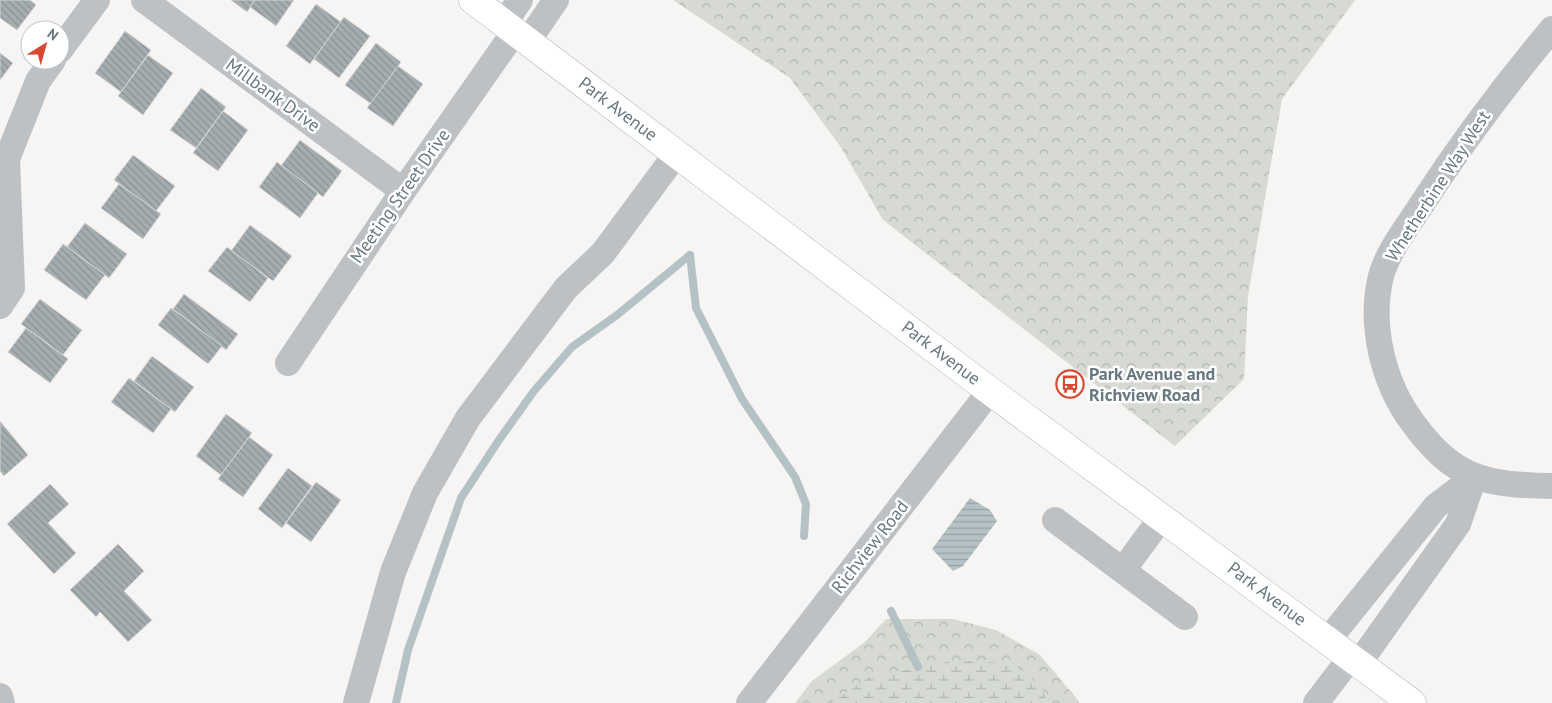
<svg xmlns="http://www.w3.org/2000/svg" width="1552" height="703" viewBox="0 0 1552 703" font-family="'PT Sans',sans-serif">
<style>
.forest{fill:url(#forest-crowns)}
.wetland{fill:url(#wetland-marsh)}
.water{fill:url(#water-rules)}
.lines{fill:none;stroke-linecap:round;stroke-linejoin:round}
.stream{stroke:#b5c2c5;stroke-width:8}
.building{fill:url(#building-back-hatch);stroke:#d7d7d5}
.major-casing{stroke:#aeb4b7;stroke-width:29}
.minor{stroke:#bdc1c4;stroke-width:26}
.major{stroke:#fff;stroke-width:28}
.labels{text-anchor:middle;stroke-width:5;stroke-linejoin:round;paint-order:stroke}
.street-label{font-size:18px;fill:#677881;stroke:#fff}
.poi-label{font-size:18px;font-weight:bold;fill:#677881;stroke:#fff;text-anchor:start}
</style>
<defs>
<pattern id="forest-crowns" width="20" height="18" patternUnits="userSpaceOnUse" patternTransform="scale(1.25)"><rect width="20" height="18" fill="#d6dad2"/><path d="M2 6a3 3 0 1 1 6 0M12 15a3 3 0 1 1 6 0" fill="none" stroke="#b1b6b0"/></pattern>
<pattern id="wetland-marsh" width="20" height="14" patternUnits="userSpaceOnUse" patternTransform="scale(1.25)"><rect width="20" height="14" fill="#d6dad2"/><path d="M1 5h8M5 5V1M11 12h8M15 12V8" fill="none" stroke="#b1b6b0"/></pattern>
<pattern id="water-rules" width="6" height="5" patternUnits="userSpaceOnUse" patternTransform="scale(1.25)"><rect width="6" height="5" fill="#b5c2c5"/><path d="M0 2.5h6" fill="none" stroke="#97a2a5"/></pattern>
<pattern id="building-back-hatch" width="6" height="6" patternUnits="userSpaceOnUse" patternTransform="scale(1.25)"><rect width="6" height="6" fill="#a5adb1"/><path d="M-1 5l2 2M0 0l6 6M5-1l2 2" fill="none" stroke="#8a9295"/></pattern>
</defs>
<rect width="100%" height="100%" fill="#f6f5f3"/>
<g class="forest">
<path d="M673,0H1355L1282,99L1248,296L1244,379L1175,446L883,220L840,146L790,78Z"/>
<path d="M886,619H953L996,630L1040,655L1078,700L1079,703H795L812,681L865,642Z"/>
</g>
<path class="wetland" d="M957,660L1014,664L1043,688L1046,703H831L869,677Z"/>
<path class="water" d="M970,498L990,510L997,521L963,566L953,571L932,549Z"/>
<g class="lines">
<g class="stream">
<path d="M690,255L696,308L742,399L795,477L806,504L804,536"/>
<path d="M891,611L918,667"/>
<path d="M396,703L408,650L461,498L499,440L534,391L572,347L617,315L690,255"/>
</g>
</g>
<g class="building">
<path d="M0,0H30L36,5L17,30L0,18Z"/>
<path d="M231,0H255L247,12Z"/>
<path d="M255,0H294L276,26L250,7Z"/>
<path d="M316,4L341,22L310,64L286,46Z"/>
<path d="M344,17L370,36L339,78L314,59Z"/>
<path d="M125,31L151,50L121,92L95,73Z"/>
<path d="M376,43L401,62L371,104L345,85Z"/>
<path d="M0,53L13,63L0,80Z"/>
<path d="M148,55L173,73L143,115L118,96Z"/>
<path d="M398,66L423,84L393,126L367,108Z"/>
<path d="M201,88L226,107L196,148L170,130Z"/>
<path d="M223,111L248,130L218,171L193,153Z"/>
<path d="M300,140L342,171L323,197L281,166Z"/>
<path d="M133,155L175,186L156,211L114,180Z"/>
<path d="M277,162L318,193L300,218L259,187Z"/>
<path d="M119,184L161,214L143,239L101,208Z"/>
<path d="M85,223L127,254L109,278L67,247Z"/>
<path d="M250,225L292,256L273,281L231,251Z"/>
<path d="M63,244L105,275L86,300L44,270Z"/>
<path d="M227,247L268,278L250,302L208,271Z"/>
<path d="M184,294L238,334L226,350L173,309Z"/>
<path d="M40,299L82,330L63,355L21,324Z"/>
<path d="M171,308L222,346L208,364L158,325Z"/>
<path d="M26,328L68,359L50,383L8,352Z"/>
<path d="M152,356L194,387L175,412L134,381Z"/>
<path d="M129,378L171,409L153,433L111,402Z"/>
<path d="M226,414L252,433L221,475L196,456Z"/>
<path d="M0,421L28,455L4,476L0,471Z"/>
<path d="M249,437L273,455L243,497L218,479Z"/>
<path d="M288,468L312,486L282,528L258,509Z"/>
<path d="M316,482L341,500L311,542L286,523Z"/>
<path d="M50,484L69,504L48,523L76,553L54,574L7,524Z"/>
<path d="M118,544L144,571L124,591L152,620L128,642L100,612L96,617L70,590Z"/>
</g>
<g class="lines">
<g class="major-casing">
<path id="major" d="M473,0L990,391L1412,703"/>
</g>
<g class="minor">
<path d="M144,0L403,191"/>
<path d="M504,23L520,0"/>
<path d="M1552,29C1504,86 1460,145 1420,207C1406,229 1388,251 1381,276C1369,325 1383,383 1413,423C1454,479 1485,485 1552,486"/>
<path d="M528,41L556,0"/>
<path d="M60,50L97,0"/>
<path d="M0,306L12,288L7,159L38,81L53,60"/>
<path d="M288,363L403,191L515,31"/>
<path d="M1055,520L1185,617"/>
<path d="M1123,570L1162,517"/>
<path d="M1328,640L1436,506L1474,477"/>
<path d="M1359,663L1458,524L1474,477"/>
<path d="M0,696L2,703"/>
<path d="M356,703L393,572L425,493L468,418L566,288L603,253L677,153"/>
<path d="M749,703L990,391"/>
<path d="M1316,703L1351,657"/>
</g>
<use href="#major" class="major"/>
</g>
<defs>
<g id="bus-ring" transform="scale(1.4375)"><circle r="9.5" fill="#fff" stroke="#d64932" stroke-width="1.5"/><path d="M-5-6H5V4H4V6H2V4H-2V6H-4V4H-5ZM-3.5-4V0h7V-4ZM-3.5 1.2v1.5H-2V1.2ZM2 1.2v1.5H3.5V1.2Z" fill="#d64932"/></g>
</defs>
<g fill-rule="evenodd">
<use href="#bus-ring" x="1070" y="384"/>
</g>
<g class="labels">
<g class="street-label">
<text transform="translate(273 95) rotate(36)" y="6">Millbank Drive</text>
<text transform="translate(618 109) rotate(37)" y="6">Park Avenue</text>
<text transform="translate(1438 186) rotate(-57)" y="6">Whetherbine Way West</text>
<text transform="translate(400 196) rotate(-55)" y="6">Meeting Street Drive</text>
<text transform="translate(941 353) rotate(37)" y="6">Park Avenue</text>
<text transform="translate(870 547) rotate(-52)" y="6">Richview Road</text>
<text transform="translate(1267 594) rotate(37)" y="6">Park Avenue</text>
</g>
<g class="poi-label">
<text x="1089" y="380">Park Avenue and<tspan x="1089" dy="21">Richview Road</tspan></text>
</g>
</g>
<g transform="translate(45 45) rotate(37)"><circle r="24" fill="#ffffff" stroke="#c2c9cd"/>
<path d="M0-4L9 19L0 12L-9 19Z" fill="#d64932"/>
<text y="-8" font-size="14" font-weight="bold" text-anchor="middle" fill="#677881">N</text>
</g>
</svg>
